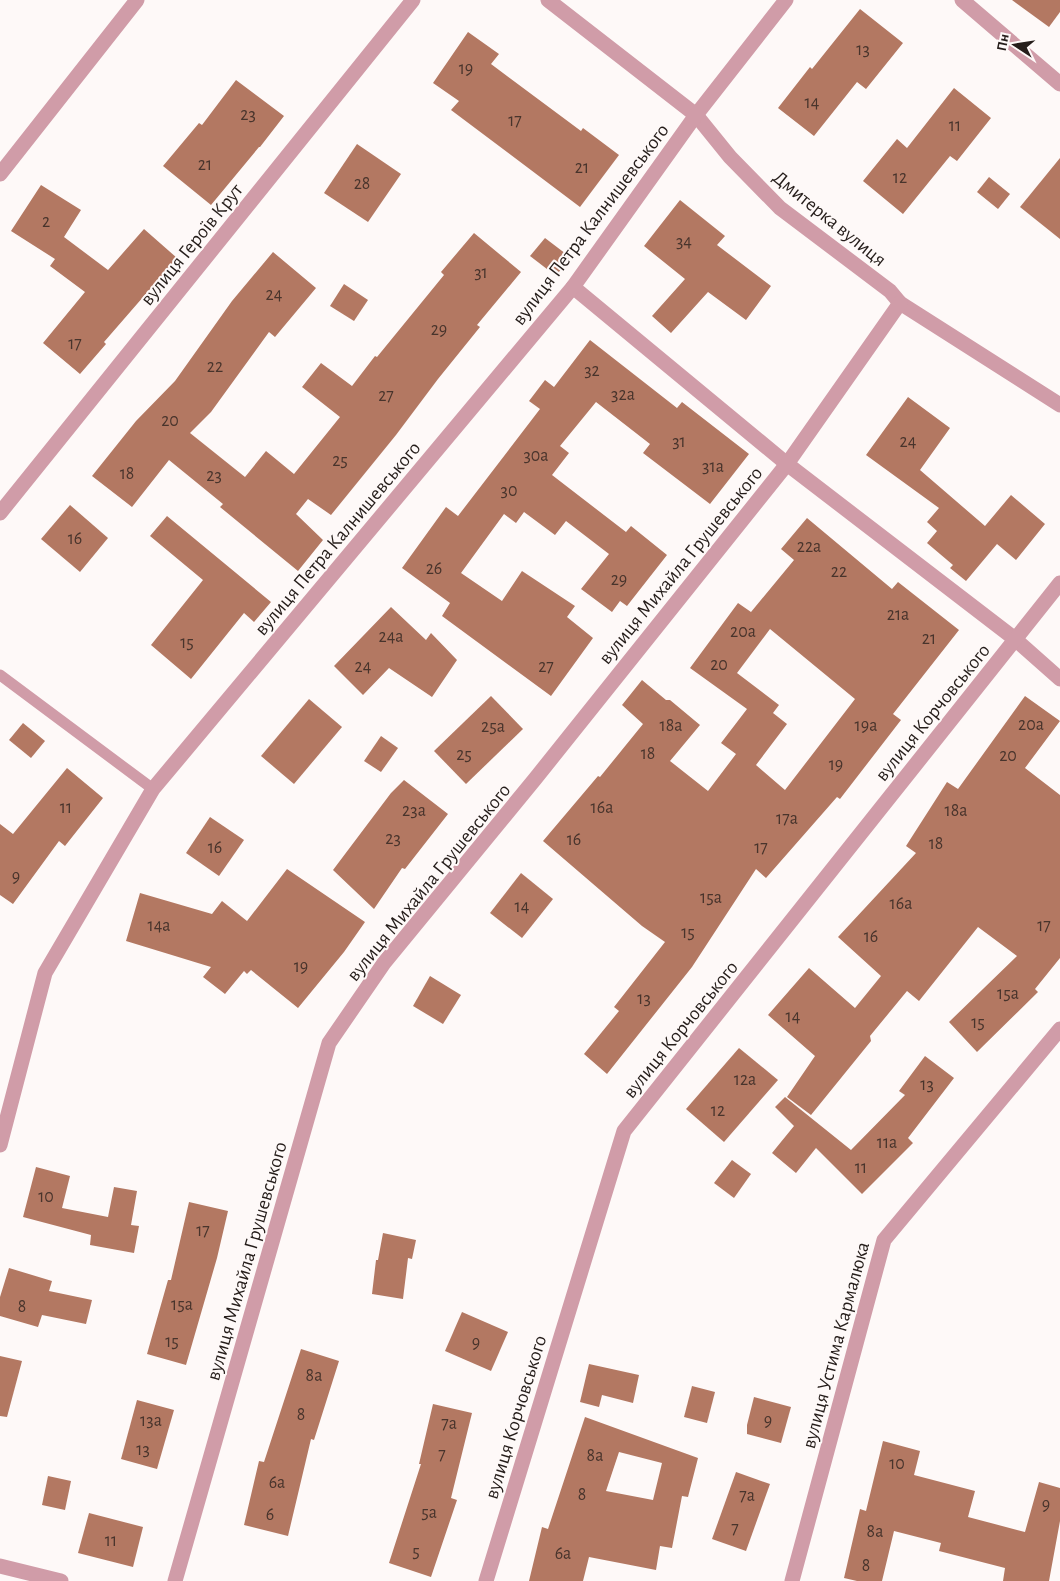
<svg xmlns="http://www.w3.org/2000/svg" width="1060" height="1581" viewBox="0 0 1060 1581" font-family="'Alegreya Sans',sans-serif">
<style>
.building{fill:#b37862;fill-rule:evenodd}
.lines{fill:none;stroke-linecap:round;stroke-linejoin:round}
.lane{stroke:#d09ca8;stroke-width:11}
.street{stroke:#d09ca8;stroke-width:15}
.labels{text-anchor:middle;stroke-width:4;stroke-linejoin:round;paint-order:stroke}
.number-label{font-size:18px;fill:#48342c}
.street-label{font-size:20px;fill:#251d1a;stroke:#fef9f8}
</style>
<rect width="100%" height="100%" fill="#fef9f8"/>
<g class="building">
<path d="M1012,0H1060V12L1049,27Z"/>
<path d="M860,9L903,43L866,89L857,82L814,136L778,108L810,67L812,69Z"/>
<path d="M468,32L499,54L491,64L581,131L583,128L619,155L580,207L451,110L459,101L433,83Z"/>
<path d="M236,80L284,116L260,147H259L211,205L163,166L199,123L202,125Z"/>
<path d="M954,88L991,118L957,161L950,156L903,214L863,181L897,139L907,148Z"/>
<path d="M357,144L401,174L368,222L324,193Z"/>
<path d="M1060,158V239L1020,207Z"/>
<path d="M989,177L1010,194L998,209L977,192Z"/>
<path d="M41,185L81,210L64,237L108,270L144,229L177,258L104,342L106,344L80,374L43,343L85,292L50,266L55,259L11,231Z"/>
<path d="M680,200L725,236L717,245L771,286L746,320L708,292L671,333L652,316L685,279L644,246Z"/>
<path d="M474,233L521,272L477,325L480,327L438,379L396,435L331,515L308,499L296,514L323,540L298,571L220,507L223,504L169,460L132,507L92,476L136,421L175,381L232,301L273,252L316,288L275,337L269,332L211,412L190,433L245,477L266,451L294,474L340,417L302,387L321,363L352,386L375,356L377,357L444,275L441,272Z"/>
<path d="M545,238L570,257L556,276L530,256Z"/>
<path d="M344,284L368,300L354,321L330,306Z"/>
<path d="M590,340L677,408L682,402L749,454L710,504L643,453L650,444L596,402L560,446L569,453L552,475L626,532L631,526L667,555L627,606L620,601L612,612L581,589L609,554L566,521L555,535L524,512L516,523L504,514L461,573L502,601L522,571L575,606L567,617L593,638L551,696L442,616L450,603L402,568L446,507L458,516L540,409L529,401L545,380L554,387Z"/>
<path d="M908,397L950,428L920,470L985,526L1011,495L1045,524L1016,560L997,544L966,581L950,568L953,565L927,543L937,531L927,522L939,508L866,455Z"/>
<path d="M70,505L108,538L80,572L41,539Z"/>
<path d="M167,516L271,602L254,622L244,613L191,679L151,645L203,580L150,536Z"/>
<path d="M807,518L892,589L898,582L959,630L893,714L901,720L840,799L837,797L766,878L756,869L692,967L607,1074L584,1054L619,1011L614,1007L665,942L642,926L543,841L598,776L600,777L643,724L622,705L642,680L666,700H670L700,725L670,761L708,791L736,754L721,743L747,709L690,668L738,603L751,612L794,560L781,549ZM770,629L855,699L785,790L756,765L787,724L773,713L779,705L737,673Z"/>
<path d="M391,607L426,640L431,633L457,660L432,697L389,668L363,695L334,666Z"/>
<path d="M491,696L523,729L466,784L434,751Z"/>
<path d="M1025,696L1060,721L1025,768L1060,795V958L1035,989L1038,992L977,1052L949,1022L1017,956L978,927L919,1001L907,991L870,1036L871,1041L811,1115L787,1097L815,1056L768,1015L809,968L855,1008L881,976L838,937L916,853L906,846L947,782L958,789Z"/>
<path d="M309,699L342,727L294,784L261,756Z"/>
<path d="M23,723L45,741L31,758L9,740Z"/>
<path d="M381,736L398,748L381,772L364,761Z"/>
<path d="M67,768L103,798L65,846L59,841L13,904L0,895V824L13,834Z"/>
<path d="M404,780L448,814L405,869L402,868L374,909L333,870L391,793Z"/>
<path d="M210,817L244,840L219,876L186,853Z"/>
<path d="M287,869L365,922L344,952L298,1008L251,970L247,974L244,971L225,994L203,977L211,967L126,941L140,893L212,914L222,901L247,921Z"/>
<path d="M521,873L553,899L522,938L490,913Z"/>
<path d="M430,976L461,995L443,1024L413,1006Z"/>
<path d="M739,1048L778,1080L724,1142L686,1109Z"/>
<path d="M925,1056L954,1078L908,1138L913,1143L862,1194L816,1148L796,1173L772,1153L794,1126L775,1107L785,1097L851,1150L905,1095L899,1091Z"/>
<path d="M732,1160L751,1174L734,1198L714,1183Z"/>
<path d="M36,1167L70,1176L62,1208L108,1217L114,1187L137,1191L131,1225L139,1226L134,1253L90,1245L91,1235L23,1217Z"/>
<path d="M189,1202L228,1211L217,1258L186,1365L147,1354L168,1280H171Z"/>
<path d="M383,1233L416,1240L412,1259L408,1258L403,1299L372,1294L376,1260H378Z"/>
<path d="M9,1268L52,1281L49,1291L92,1300L86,1324L42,1315L38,1327L0,1316V1297Z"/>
<path d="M462,1312L508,1332L491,1371L445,1351Z"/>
<path d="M301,1349L339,1361L314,1440L311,1439L288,1536L244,1525L259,1461L264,1462Z"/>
<path d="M0,1356L22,1361L7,1417L0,1416Z"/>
<path d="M589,1364L639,1375L633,1403L602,1395L599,1407L580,1402Z"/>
<path d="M692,1386L715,1392L707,1423L684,1417Z"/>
<path d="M754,1397L791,1407L781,1443L747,1434V1425Z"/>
<path d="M137,1400L174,1410L157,1469L121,1459Z"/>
<path d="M433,1404L472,1413L451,1498L457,1500L431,1577L389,1563L421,1464H419Z"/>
<path d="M585,1417L698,1458L688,1497L682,1496L672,1548L660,1546L656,1570L589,1557L583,1581H529L542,1527L548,1529ZM619,1452L662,1463L653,1500L606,1491Z"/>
<path d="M883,1441L920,1451L914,1475L975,1491L968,1517L1025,1532L1039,1482L1060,1488V1521L1049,1581H1003L1005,1568L939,1551L941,1543L894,1531L882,1581H857L844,1578L860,1509L866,1511Z"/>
<path d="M736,1472L770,1484L746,1551L712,1539Z"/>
<path d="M48,1476L71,1481L65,1510L42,1505Z"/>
<path d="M89,1513L143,1527L133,1567L78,1553Z"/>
</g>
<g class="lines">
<path class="lane" d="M0,675L153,789"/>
<g class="street">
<path d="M548,0L696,115L730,157L780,208L890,291L900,303L1060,405"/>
<path d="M962,0L1060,84"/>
<path d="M0,174L137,0"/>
<path d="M573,287L787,464L1015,639L1060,679"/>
<path d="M0,513L413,0"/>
<path d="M0,1145L45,973L153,789L573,287L696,115L786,0"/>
<path d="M0,1566L61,1581"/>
<path d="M175,1581L329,1043L384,963L535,779L787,464L900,303"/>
<path d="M486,1581L624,1131L1060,583"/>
<path d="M792,1581L884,1240L1060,1029"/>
</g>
</g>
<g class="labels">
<g class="number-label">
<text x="863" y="55">13</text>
<text x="466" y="74">19</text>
<text x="812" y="108">14</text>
<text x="248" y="120">23</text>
<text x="515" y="126">17</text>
<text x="955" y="131">11</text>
<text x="205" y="170">21</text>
<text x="582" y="173">21</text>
<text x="900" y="183">12</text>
<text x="362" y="189">28</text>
<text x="46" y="227">2</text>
<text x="684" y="247">34</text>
<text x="481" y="278">31</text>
<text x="274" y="300">24</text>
<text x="439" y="335">29</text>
<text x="75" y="349">17</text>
<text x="215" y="372">22</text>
<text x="592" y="376">32</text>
<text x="623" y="400">32а</text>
<text x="386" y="401">27</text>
<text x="170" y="426">20</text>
<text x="679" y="447">31</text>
<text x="908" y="447">24</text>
<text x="536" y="461">30а</text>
<text x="340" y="466">25</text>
<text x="713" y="472">31а</text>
<text x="127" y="479">18</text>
<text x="214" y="481">23</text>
<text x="509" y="496">30</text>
<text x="75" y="544">16</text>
<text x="809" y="552">22а</text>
<text x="434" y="574">26</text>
<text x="839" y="577">22</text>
<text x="619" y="585">29</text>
<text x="898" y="620">21а</text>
<text x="743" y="637">20а</text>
<text x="391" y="642">24а</text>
<text x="929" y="644">21</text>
<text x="187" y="648">15</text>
<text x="719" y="670">20</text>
<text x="363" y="672">24</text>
<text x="546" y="672">27</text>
<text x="1031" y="730">20а</text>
<text x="671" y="731">18а</text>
<text x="866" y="731">19а</text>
<text x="493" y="732">25а</text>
<text x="648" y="759">18</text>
<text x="464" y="760">25</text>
<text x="1008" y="761">20</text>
<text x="836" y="770">19</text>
<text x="66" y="813">11</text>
<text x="602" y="813">16а</text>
<text x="414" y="816">23а</text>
<text x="956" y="816">18а</text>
<text x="787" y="824">17а</text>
<text x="393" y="844">23</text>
<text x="574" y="845">16</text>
<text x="936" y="849">18</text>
<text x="215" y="853">16</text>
<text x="761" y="853">17</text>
<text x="16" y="882">9</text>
<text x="711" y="903">15а</text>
<text x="901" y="909">16а</text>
<text x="522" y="912">14</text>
<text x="159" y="931">14а</text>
<text x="1044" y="931">17</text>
<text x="688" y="938">15</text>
<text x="871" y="942">16</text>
<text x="301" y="972">19</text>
<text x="1008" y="999">15а</text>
<text x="644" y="1004">13</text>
<text x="793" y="1022">14</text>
<text x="978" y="1028">15</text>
<text x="745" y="1085">12а</text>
<text x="927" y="1090">13</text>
<text x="718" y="1116">12</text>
<text x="887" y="1148">11а</text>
<text x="861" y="1173">11</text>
<text x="46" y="1202">10</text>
<text x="203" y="1236">17</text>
<text x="182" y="1310">15а</text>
<text x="22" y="1312">8</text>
<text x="172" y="1347">15</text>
<text x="476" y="1348">9</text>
<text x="314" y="1381">8а</text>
<text x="301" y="1420">8</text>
<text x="151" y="1426">13а</text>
<text x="768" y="1426">9</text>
<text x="449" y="1429">7а</text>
<text x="143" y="1455">13</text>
<text x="442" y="1460">7</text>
<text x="595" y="1461">8а</text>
<text x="897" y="1469">10</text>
<text x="277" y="1488">6а</text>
<text x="582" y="1500">8</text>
<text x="747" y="1501">7а</text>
<text x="1046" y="1510">9</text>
<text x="429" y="1518">5а</text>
<text x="270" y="1520">6</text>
<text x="735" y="1534">7</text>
<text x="875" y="1537">8а</text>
<text x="111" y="1546">11</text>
<text x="416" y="1557">5</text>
<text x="563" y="1559">6а</text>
<text x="866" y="1571">8</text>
</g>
<g class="street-label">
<text transform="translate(830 218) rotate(39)" y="7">Дмитерка вулиця</text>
<text transform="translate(590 224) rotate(-53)" y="7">вулиця Петра Калнишевського</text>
<text transform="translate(191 244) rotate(-51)" y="7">вулиця Героїв Крут</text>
<text transform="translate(337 538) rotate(-50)" y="7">вулиця Петра Калнишевського</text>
<text transform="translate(680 565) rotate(-51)" y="7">вулиця Михайла Грушевського</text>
<text transform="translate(932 712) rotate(-51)" y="7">вулиця Корчовського</text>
<text transform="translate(428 882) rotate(-51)" y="7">вулиця Михайла Грушевського</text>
<text transform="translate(680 1029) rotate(-51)" y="7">вулиця Корчовського</text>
<text transform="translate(246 1261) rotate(-74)" y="7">вулиця Михайла Грушевського</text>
<text transform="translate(835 1345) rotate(-75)" y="7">вулиця Устима Кармалюка</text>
<text transform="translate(515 1417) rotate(-73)" y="7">вулиця Корчовського</text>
</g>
</g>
<g transform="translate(1015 45) rotate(282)" stroke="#fef9f8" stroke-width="4" paint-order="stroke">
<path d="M0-4L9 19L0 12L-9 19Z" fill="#251d1a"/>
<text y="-8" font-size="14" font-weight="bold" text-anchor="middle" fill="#251d1a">Пн</text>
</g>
</svg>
